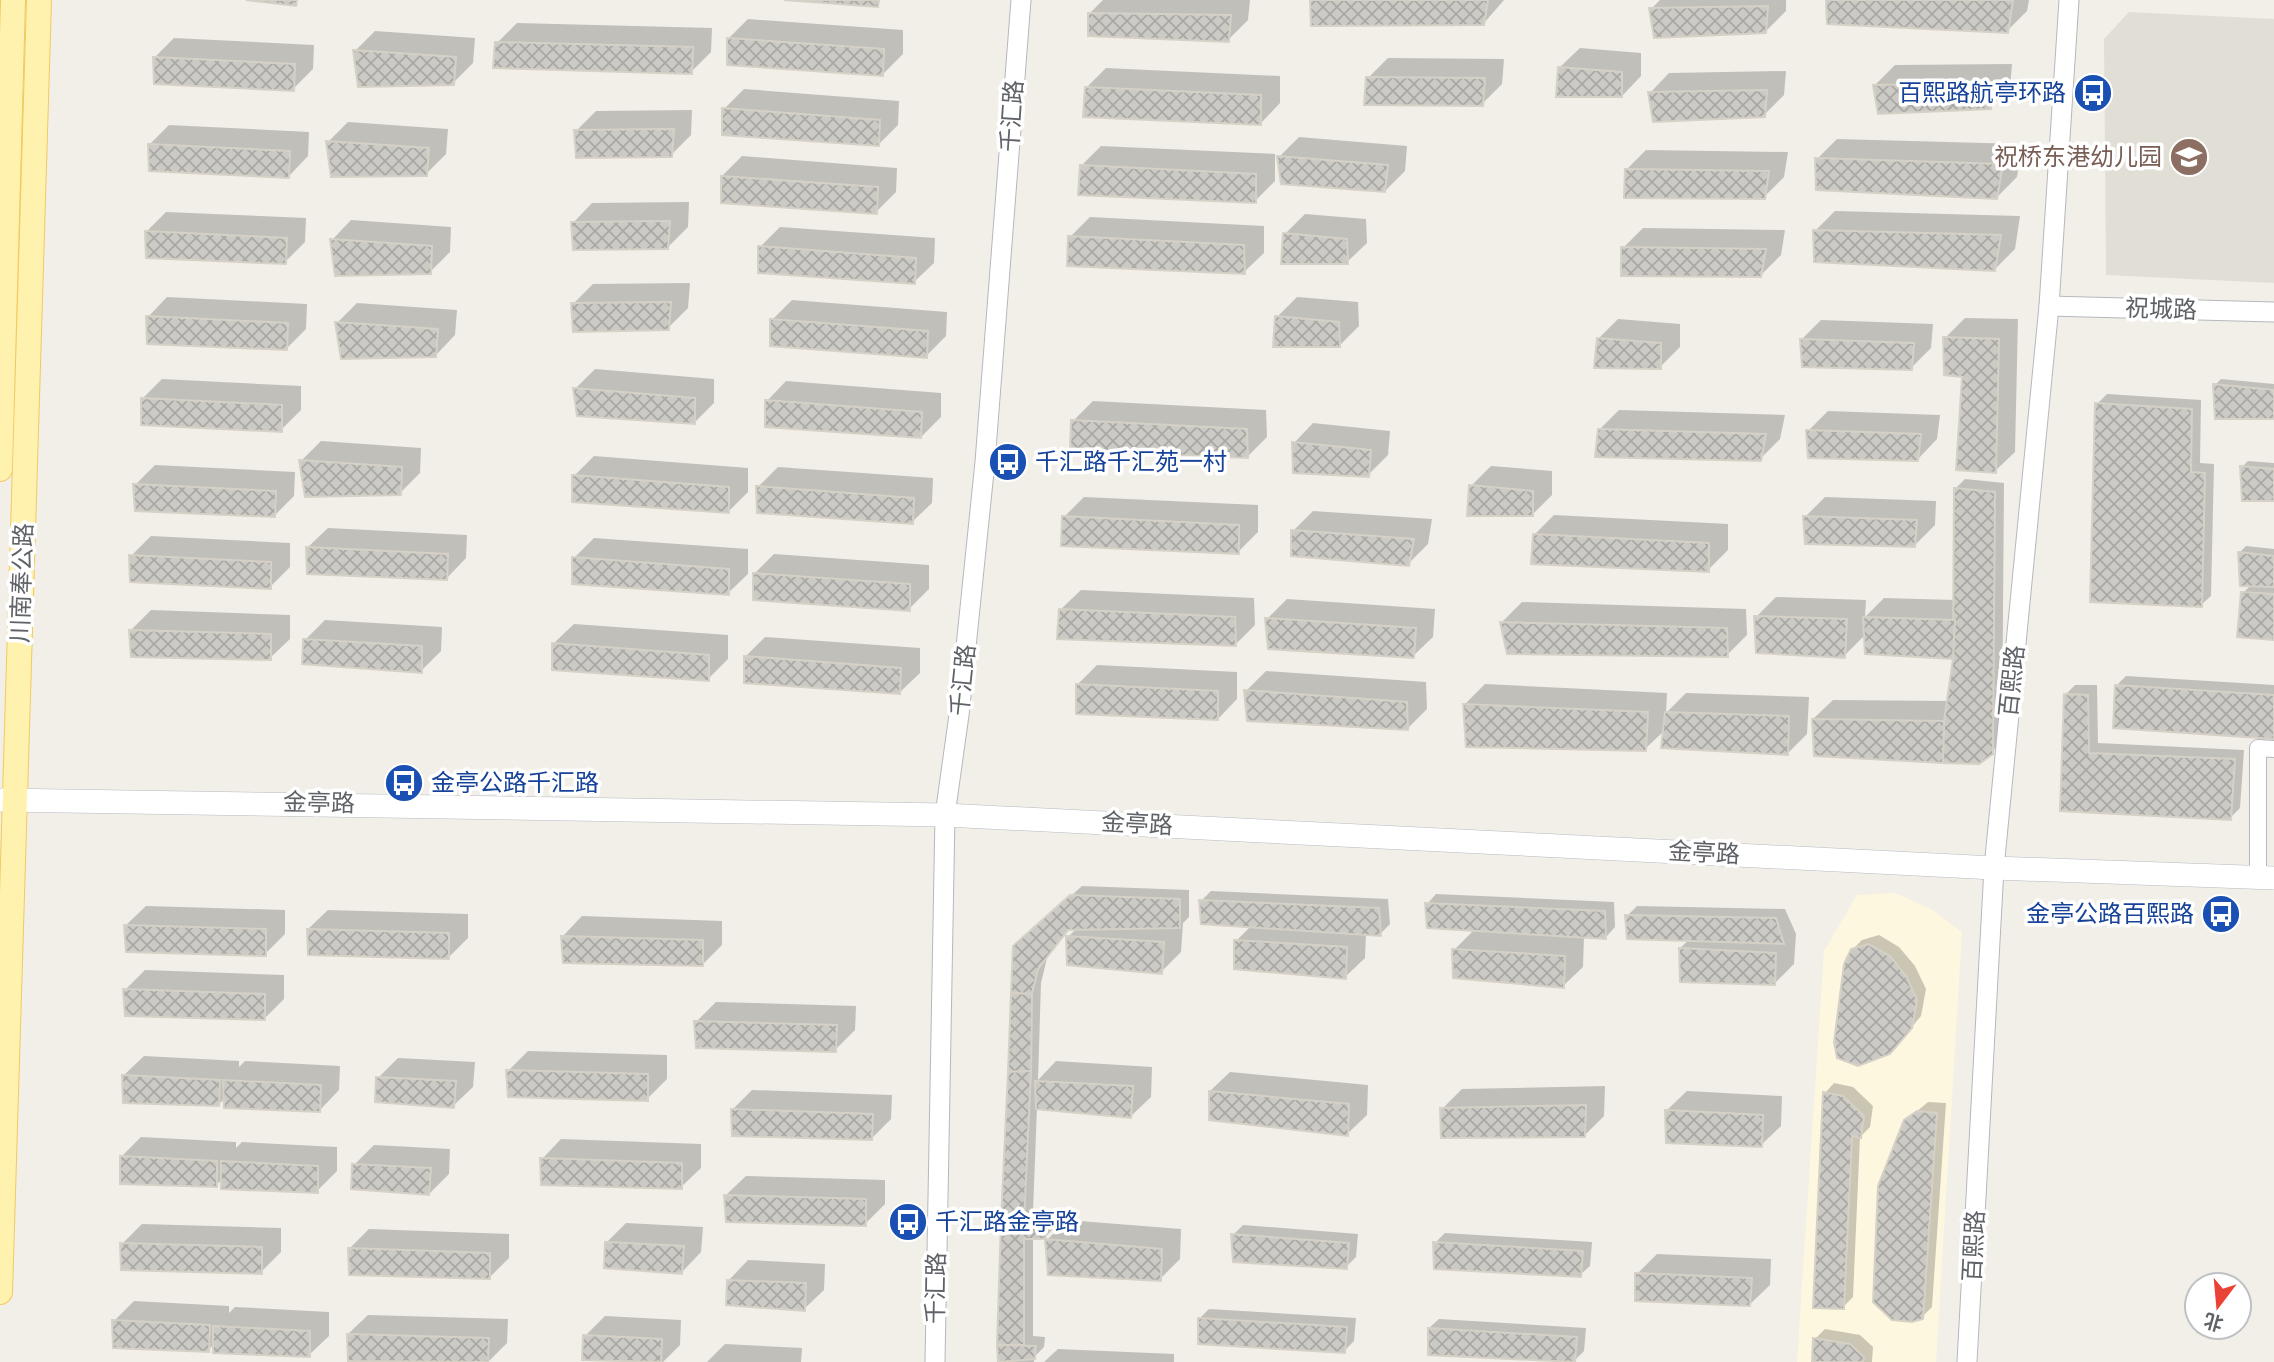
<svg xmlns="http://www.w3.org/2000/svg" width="2274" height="1362" viewBox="0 0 2274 1362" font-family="Rubik,'Noto Sans SC',sans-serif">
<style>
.commercial{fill:#fef7e0}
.education{fill:#e1ded6}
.shadow{fill:#0003}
.building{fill:url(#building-cross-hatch);stroke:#d6d1c6;stroke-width:2}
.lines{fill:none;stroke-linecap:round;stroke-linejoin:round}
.minor-casing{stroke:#b5b8bc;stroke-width:18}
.tertiary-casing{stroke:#b5b8bc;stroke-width:21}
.secondary-casing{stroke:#b6babf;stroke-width:24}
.primary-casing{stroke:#f2c960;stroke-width:26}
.minor{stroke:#fff;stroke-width:16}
.tertiary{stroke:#fff;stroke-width:19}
.secondary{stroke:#fff;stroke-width:23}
.primary{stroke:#fff2af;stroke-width:24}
.labels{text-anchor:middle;stroke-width:7;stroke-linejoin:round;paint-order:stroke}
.transit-label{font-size:24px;fill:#164399;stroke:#fff;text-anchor:start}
.street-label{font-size:24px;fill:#5f6368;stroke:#fff}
.education-label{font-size:24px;fill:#785e54;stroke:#fff;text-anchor:end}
</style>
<defs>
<pattern id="building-cross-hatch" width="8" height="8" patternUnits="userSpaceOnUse" patternTransform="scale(1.75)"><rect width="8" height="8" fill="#cccac5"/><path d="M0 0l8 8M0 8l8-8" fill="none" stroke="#a9a8a4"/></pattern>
</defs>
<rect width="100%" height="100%" fill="#f1efe8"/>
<path class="commercial" d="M1895,893L1931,909L1962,932L1936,1362H1797L1824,951L1857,895Z"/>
<path class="education" d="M2129,12L2274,19V283L2106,275L2104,39Z"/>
<g class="shadow">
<path d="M1103,0H1250L1248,20L1228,40L1090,13Z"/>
<path d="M1312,0H1504L1484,23Z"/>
<path d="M1660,0H1786V11L1766,31L1651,9Z"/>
<path d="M1828,0H2029L2027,11L2007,31Z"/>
<path d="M748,19L903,30V54L883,74L729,38Z"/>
<path d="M517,23L712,28L711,52L691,72L497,43Z"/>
<path d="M375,31L475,38L473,63L453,83L355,51Z"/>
<path d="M174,38L314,45L313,69L293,89L154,58Z"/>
<path d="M1580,48L1641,53V76L1622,96L1560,67Z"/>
<path d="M1388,58L1504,59L1502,84L1482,104L1368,78Z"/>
<path d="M2012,64L2010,88L1990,107L1875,85L1895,65Z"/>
<path d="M1106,68L1280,76V103L1261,123L1086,88Z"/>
<path d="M1786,71L1784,95L1764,115L1650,93L1669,73Z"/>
<path d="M744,89L899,101L898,125L878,145L724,109Z"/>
<path d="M692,110L691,135L671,155L576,131L596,111Z"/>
<path d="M348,122L448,129L446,154L426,174L328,142Z"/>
<path d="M169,125L309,132L308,156L289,176L149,145Z"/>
<path d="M1299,137L1407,146L1405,171L1385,191L1279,157Z"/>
<path d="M1837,139L2022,144L2017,177L1997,197L1817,159Z"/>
<path d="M1101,146L1275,154V181L1255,201L1081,166Z"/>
<path d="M1646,150L1788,152L1784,177L1764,197L1626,170Z"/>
<path d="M742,156L897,168L896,192L876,212L722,176Z"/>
<path d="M689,202L688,227L668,247L573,223L592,203Z"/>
<path d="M1835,211L2020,216L2015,249L1995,269L1815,231Z"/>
<path d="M166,212L306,218L305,242L285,262L147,231Z"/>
<path d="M1305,214L1366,219L1367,243L1347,262L1285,234Z"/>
<path d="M1090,217L1264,226V253L1244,272L1070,237Z"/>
<path d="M351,220L451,227L450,252L430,272L332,240Z"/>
<path d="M780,227L935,238L934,263L914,282L760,247Z"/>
<path d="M1643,228L1785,230L1781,255L1761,275L1623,248Z"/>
<path d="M690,283L688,308L668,328L573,304L593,284Z"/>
<path d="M167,297L307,304L306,329L287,348L148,317Z"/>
<path d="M1297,297L1358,302L1359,326L1339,346L1277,317Z"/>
<path d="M792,300L947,312L946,336L926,356L772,320Z"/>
<path d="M357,303L457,310L455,335L436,355L337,323Z"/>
<path d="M1965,318L2018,319L2015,452L1995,471L1964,375L1945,338Z"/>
<path d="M1618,319L1680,324V347L1660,367L1598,339Z"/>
<path d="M1821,320L1933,324L1931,348L1911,368L1801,340Z"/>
<path d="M595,369L714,379V403L694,423L575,389Z"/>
<path d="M162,379L301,386V410L281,430L142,399Z"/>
<path d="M2221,379L2274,384V418L2215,385Z"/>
<path d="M786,381L941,393V417L921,437L767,401Z"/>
<path d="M2107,394L2201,400L2200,463L2214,464L2211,596L2201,605L2097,404Z"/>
<path d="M1093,401L1266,410L1267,437L1247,457L1073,421Z"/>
<path d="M1619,410L1785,415L1780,439L1760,459L1600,429Z"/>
<path d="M1828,411L1940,415L1937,439L1918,459L1808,431Z"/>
<path d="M1313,423L1390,431L1388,455L1368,475L1294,443Z"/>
<path d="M321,441L421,448L420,473L400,493L301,461Z"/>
<path d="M594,456L748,468V492L728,512L574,476Z"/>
<path d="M2248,461L2274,463V500L2242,467Z"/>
<path d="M155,465L295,472L294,496L274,516L135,485Z"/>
<path d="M1491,466L1552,471V495L1533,514L1471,486Z"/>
<path d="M778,467L933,478L932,503L912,522L758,487Z"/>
<path d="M1965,479L2004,483L2002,742L1991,752L1813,719L1833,700L1949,701L1955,657L1865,635L1844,656L1756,617L1776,597L1866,600L1865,617L1884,598L1956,600L1955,489Z"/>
<path d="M1084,497L1258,505V532L1238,552L1064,517Z"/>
<path d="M1825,497L1936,501L1935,525L1915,545L1805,517Z"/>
<path d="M1313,511L1432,519L1428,544L1408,564L1293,531Z"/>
<path d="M1554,515L1728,524V550L1708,570L1534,535Z"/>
<path d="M328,528L467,535L466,558L447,578L308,547Z"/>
<path d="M151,536L290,543V567L270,587L131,556Z"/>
<path d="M594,538L748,549V574L728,593L574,558Z"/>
<path d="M2246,546L2274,549V638L2243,593L2251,585L2240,552Z"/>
<path d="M774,554L929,565V589L909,609L755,573Z"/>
<path d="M1081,590L1254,598L1255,625L1235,645L1061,609Z"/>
<path d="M1287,599L1435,609L1433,637L1413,656L1267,619Z"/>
<path d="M1522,602L1746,609L1747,635L1727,655L1509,652L1502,622Z"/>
<path d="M151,610L290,615V639L270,658L131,630Z"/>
<path d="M325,620L442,627L441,651L421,671L305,640Z"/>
<path d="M574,624L728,635V659L708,679L554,643Z"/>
<path d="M765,637L920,648V673L900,692L746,656Z"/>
<path d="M1097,665L1237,672V699L1218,719L1077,685Z"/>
<path d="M1266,671L1426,682L1427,709L1407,729L1246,691Z"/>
<path d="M2126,676L2274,685V737L2116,686Z"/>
<path d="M1485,684L1667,693L1666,713L1686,693L1809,697L1807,734L1788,753L1665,730L1645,749L1465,704Z"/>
<path d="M2075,685H2097L2098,743L2244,750L2240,808L2230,818L2062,809L2065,695Z"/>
<path d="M1082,886L1189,890V917L1183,923L1181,952L1161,972L1068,937L1077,928H1069L1047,958L1041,983L1038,1080L1056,1061L1152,1067L1151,1097L1131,1116L1037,1107L1033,1212L1057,1213L1054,1228L1044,1238L1033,1237V1336L1045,1337L1044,1347L1034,1357V1362H999L1015,947Z"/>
<path d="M1211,891L1388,899L1390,924L1380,934L1366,933L1365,958L1345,977L1236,941L1251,926L1201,901Z"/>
<path d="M1436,894L1614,902L1615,927L1606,937L1584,936L1583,967L1563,986L1454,950L1475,929L1427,904Z"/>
<path d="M146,906L285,910V934L265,954L126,925Z"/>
<path d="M1637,906L1785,909L1796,934L1794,964L1774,984L1680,948L1690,939L1627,916Z"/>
<path d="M328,910L468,914V938L448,958L308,929Z"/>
<path d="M582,916L722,921V945L702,965L563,936Z"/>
<path d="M1879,935L1899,947L1915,966L1926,989L1921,1016L1899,1042L1852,950L1862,940Z"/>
<path d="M145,970L284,975V999L264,1019L125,990Z"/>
<path d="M716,1002L856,1006L855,1030L835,1050L696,1022Z"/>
<path d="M528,1051L667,1055V1079L647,1099L508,1071Z"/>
<path d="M144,1056L239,1061V1067L245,1061L340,1066L339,1090L320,1110L225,1098L219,1104L124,1075Z"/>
<path d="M398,1058L475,1062L473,1087L453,1106L378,1078Z"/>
<path d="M1230,1072L1368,1085L1367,1115L1347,1134L1210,1091Z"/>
<path d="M1834,1083L1853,1087L1873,1106L1870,1127L1860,1137L1853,1297L1843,1307L1825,1093Z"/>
<path d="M1605,1086L1604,1116L1584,1136L1442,1109L1462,1089Z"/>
<path d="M752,1090L892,1095L891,1119L872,1138L732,1110Z"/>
<path d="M1687,1091L1782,1096L1781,1126L1761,1145L1667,1110Z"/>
<path d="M1928,1102L1946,1103L1932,1307L1922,1317L1905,1121Z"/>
<path d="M141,1137L236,1142V1148L242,1142L337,1147V1171L317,1191L223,1179L216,1185L122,1156Z"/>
<path d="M561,1139L701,1144V1168L681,1187L542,1159Z"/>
<path d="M374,1145L450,1149L449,1174L429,1194L354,1165Z"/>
<path d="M746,1176L885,1180V1204L865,1224L726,1195Z"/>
<path d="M1067,1220L1181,1229L1180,1259L1160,1279L1047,1240Z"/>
<path d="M626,1223L703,1227L701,1252L682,1272L606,1243Z"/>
<path d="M142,1224L281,1228V1252L261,1272L122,1244Z"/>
<path d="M1243,1225L1358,1234L1356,1257L1346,1267L1233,1235Z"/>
<path d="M369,1229L509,1234V1258L489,1278L349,1249Z"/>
<path d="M1445,1233L1592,1242L1590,1266L1580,1275L1435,1243Z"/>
<path d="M1657,1254L1771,1259L1770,1285L1750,1304L1637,1274Z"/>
<path d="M748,1260L825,1264L824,1290L804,1309L729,1280Z"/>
<path d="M134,1301L229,1306V1313L235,1307L329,1312V1336L309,1355L215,1343L208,1350L114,1321Z"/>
<path d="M1209,1309L1356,1318L1354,1341L1344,1351L1200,1318Z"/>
<path d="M368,1315L508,1319L507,1343L488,1362L350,1359L348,1334Z"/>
<path d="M605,1316L681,1320L680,1345L663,1362L584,1359L585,1336Z"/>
<path d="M1439,1319L1586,1328L1584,1351L1574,1361L1429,1328Z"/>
<path d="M1825,1329L1860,1335L1873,1347L1872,1362H1814L1815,1339Z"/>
<path d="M725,1344L802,1348L801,1362H707Z"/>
<path d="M1058,1349L1174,1354V1362H1044Z"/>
</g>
<g class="building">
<path d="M246,0H297L296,6Z"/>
<path d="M784,0H879L878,7Z"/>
<path d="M1310,0H1488L1484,25L1311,26Z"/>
<path d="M1826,0H2013L2008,33L1827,24Z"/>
<path d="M1768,6L1766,33L1654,38L1649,8Z"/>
<path d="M1088,13L1231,15L1229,42L1088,36Z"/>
<path d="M727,38L884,49L883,76L727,65Z"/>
<path d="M495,42L693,47L692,74L493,68Z"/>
<path d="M353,50L456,57L454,85L358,87Z"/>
<path d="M153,57L295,64L294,91L154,84Z"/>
<path d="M1558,67L1622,72V97H1556Z"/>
<path d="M1366,77L1485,78L1483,106L1364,105Z"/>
<path d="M1993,83L1991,109L1878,114L1873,85Z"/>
<path d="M1085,87L1261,95V125L1083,117Z"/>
<path d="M1767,90L1765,117L1653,122L1648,92Z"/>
<path d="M722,108L880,120L879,146L722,135Z"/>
<path d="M674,129L672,157L576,158L574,130Z"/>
<path d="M326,141L429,148L427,176L331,177Z"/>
<path d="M148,144L290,151L289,178L149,171Z"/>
<path d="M1277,156L1388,165L1385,192L1281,184Z"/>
<path d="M1815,158L2003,164L1997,199L1816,190Z"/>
<path d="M1080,165L1256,174V203L1078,195Z"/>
<path d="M1625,169L1769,171L1765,199L1624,198Z"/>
<path d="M721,176L878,187L877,214L721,203Z"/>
<path d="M670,221L668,249L573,250L571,222Z"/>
<path d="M1813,230L2001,235L1995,271L1814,262Z"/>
<path d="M145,231L287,238L286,264L146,258Z"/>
<path d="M1283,233L1347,239L1348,264H1281Z"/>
<path d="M1068,236L1244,245L1245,274L1067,266Z"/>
<path d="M330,239L432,246L431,274L335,276Z"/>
<path d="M758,246L916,258L915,284L758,273Z"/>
<path d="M1621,247L1766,249L1761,277L1621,276Z"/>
<path d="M671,302L669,330L573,332L571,303Z"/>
<path d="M146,316L288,323L287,350L147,344Z"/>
<path d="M1275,316L1339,322L1340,347H1273Z"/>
<path d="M770,319L928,331L927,358L770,346Z"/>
<path d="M335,322L438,329L436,357L341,359Z"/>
<path d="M1943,337L1999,339L1996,473L1956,470L1962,377L1944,375Z"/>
<path d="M1597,338L1661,343V369L1594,368Z"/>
<path d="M1800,339L1914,343L1912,370L1802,367Z"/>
<path d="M2213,384L2274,390V419H2215Z"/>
<path d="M573,388L695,398V424L577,416Z"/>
<path d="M141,398L282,405V432L141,425Z"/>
<path d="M765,400L922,412L921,438L765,427Z"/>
<path d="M2095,403L2192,409L2191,472L2205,473L2202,607L2090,602Z"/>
<path d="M1071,420L1247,429L1248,458L1070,451Z"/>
<path d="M1598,429L1766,434L1761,461L1595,457Z"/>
<path d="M1806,430L1921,434L1918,461L1808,458Z"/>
<path d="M1292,442L1371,450L1369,477L1293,473Z"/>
<path d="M299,460L402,467L401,495L305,497Z"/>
<path d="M2240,466L2274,469V501H2242Z"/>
<path d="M572,475L729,487V513L572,502Z"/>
<path d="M133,484L276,491L275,517L135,511Z"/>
<path d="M1469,485L1533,491V516H1467Z"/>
<path d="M756,486L914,498L913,524L757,513Z"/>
<path d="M1954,488L1995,492L1993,754L1979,764L1943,763L1944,721L1953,659Z"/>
<path d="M1062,516L1239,525V554L1061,546Z"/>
<path d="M1803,516L1917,520L1915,547L1805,544Z"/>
<path d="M1291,530L1414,539L1409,566L1291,556Z"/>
<path d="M1533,534L1709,543V572L1531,564Z"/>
<path d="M306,547L448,554L447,580L307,574Z"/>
<path d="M2238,552L2274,556V587L2240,586Z"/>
<path d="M129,555L271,562V589L130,582Z"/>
<path d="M572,557L729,569V595L572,584Z"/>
<path d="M753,573L910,584V611L753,600Z"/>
<path d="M2241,592L2274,594V640L2237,637Z"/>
<path d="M1059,609L1235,617L1236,646L1057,639Z"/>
<path d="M1754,616L1847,619L1845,658L1756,653Z"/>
<path d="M1863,617L1955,620L1953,659L1865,654Z"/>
<path d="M1265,618L1416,628L1414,658L1268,649Z"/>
<path d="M1500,622L1727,628L1728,657L1507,654Z"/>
<path d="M129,630L271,634V660L131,657Z"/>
<path d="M303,639L422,646V673L302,664Z"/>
<path d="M552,643L709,655V681L552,670Z"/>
<path d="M744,656L901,668L900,694L744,683Z"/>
<path d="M1076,684L1218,691V720L1076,714Z"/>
<path d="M2115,685L2274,695V739L2113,728Z"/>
<path d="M1244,690L1407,702L1408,730L1247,721Z"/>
<path d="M2064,694L2088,695L2089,753L2235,759L2231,820L2060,811Z"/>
<path d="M1463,704L1648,712L1646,751L1466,747Z"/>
<path d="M1665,712L1789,716L1788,755L1661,748Z"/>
<path d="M1812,719L1944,721L1943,763L1814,756Z"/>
<path d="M1070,895L1180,899V928L1068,930L1038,969L1032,994L1011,993L1013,946Z"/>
<path d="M1199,900L1379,908L1381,936L1201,924Z"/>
<path d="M1425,903L1605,911L1606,939L1427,928Z"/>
<path d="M1625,915L1776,918L1784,944L1627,939Z"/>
<path d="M124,925L266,929V956L126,952Z"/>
<path d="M307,929L449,933V959L308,955Z"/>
<path d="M561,936L703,940V966L563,963Z"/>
<path d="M1066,936L1164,942L1162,974L1067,965Z"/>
<path d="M1234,940L1347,947L1346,979L1234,969Z"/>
<path d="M1868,944L1890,956L1906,976L1917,1000L1912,1028L1890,1054L1858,1066L1837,1058L1834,1042L1844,964L1851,949Z"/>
<path d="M1679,948L1776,953L1775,985L1680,982Z"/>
<path d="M1452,949L1565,956L1564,988L1453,978Z"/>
<path d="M123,989L265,994V1020L125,1016Z"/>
<path d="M1011,993L1032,994L1031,1071L1008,1072Z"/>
<path d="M694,1021L837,1025L836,1052L696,1048Z"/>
<path d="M506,1070L648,1074V1101L508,1097Z"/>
<path d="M1031,1071L1024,1221H1001L1008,1072Z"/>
<path d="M122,1075L220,1080L219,1106L123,1103Z"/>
<path d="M376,1077L456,1081L454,1108L375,1102Z"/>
<path d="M223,1080L321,1085L320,1112L224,1108Z"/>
<path d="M1035,1081L1133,1086L1131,1118L1036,1109Z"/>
<path d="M1209,1091L1349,1104L1348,1136L1209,1120Z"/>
<path d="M1823,1092L1843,1096L1864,1116L1861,1138L1852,1136L1844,1309L1813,1308Z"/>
<path d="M1586,1105L1585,1137L1441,1138L1440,1108Z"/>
<path d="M731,1109L873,1114L872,1140L732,1136Z"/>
<path d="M1665,1110L1763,1115L1762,1147L1666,1143Z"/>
<path d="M1917,1111L1937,1113L1923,1319L1912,1322L1892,1320L1873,1302L1878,1186L1904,1120Z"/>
<path d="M120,1156L217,1161V1187L120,1184Z"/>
<path d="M540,1158L682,1163V1189L541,1185Z"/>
<path d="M221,1161L318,1166V1193L221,1189Z"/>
<path d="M352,1164L431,1168L429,1195L351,1189Z"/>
<path d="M724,1195L866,1199V1226L726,1222Z"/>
<path d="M1001,1221L1049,1222L1045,1239H1024V1345H997Z"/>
<path d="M1231,1234L1349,1243L1347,1269L1233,1262Z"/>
<path d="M1045,1239L1162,1249L1161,1281L1048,1275Z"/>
<path d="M605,1242L684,1246L682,1274L604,1268Z"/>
<path d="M1433,1242L1583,1251L1581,1277L1434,1269Z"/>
<path d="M120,1243L262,1247V1274L121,1270Z"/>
<path d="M348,1248L490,1253V1279L349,1275Z"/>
<path d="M1635,1273L1752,1278L1750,1306L1635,1301Z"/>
<path d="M727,1280L806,1283L805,1311L726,1305Z"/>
<path d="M1198,1318L1347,1327L1345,1353L1198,1344Z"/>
<path d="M112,1320L210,1325L209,1352L113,1348Z"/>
<path d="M213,1326L310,1331V1357L213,1353Z"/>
<path d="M1428,1328L1577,1337L1575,1362L1428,1355Z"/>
<path d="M347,1334L489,1338L488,1362L348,1361Z"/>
<path d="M583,1335L662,1339L661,1362L582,1360Z"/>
<path d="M1813,1338L1850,1344L1864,1357L1863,1362H1812Z"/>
<path d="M997,1345L1036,1346L1035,1359L998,1362Z"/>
</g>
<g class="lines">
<g class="minor-casing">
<path id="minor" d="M2258,877V748L2274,749"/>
</g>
<g class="tertiary-casing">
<g id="tertiary">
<path d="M2049,306L2274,312"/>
<path d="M935,1362L945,815L959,715L985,462L1021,0"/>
<path d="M1967,1362L1994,868L2049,306L2069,0"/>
</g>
</g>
<g class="secondary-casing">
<path id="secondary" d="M0,800L945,815L1994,868L2274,878"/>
</g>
<g class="primary-casing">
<g id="primary">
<path d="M0,469L13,0"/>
<path d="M0,1292L39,0"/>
</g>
</g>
<use href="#minor" class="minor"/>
<use href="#tertiary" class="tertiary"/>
<use href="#secondary" class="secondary"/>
<use href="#primary" class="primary"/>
</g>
<defs>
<g id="bus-disc" transform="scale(2.0125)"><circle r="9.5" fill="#1a4fb4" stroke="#fff"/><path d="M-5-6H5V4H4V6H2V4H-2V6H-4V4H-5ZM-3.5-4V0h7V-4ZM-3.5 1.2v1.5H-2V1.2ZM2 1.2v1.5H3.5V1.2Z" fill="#fff"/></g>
<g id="school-disc" transform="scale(2.0125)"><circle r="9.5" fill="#8d6e63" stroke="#fff"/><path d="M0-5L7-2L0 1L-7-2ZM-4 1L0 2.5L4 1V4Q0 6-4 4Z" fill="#fff"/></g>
</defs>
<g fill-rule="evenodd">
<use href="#bus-disc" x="2093" y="93"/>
<use href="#school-disc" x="2189" y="157"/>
<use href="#bus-disc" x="1008" y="462"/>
<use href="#bus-disc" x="404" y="783"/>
<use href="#bus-disc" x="2221" y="914"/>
<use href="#bus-disc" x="908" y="1222"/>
</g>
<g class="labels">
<g class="transit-label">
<text x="2066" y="101" text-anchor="end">百熙路航亭环路</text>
<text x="1035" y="470">千汇路千汇苑一村</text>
<text x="431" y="791">金亭公路千汇路</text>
<text x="2194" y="922" text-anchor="end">金亭公路百熙路</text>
<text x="935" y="1230">千汇路金亭路</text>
</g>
<g class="street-label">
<text transform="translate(1012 116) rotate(-86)" y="8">千汇路</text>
<text transform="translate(2161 309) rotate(2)" y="8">祝城路</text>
<text transform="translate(22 583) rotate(-88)" y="8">川南奉公路</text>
<text transform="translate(963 680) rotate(-84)" y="8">千汇路</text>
<text transform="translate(2012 681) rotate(-84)" y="8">百熙路</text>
<text transform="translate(319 803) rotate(1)" y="8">金亭路</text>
<text transform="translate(1137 824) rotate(3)" y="8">金亭路</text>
<text transform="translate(1704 853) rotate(3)" y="8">金亭路</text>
<text transform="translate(1974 1246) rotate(-87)" y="8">百熙路</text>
<text transform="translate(936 1288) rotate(-89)" y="8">千汇路</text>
</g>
<g class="education-label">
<text x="2162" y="165">祝桥东港幼儿园</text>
</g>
</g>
<g transform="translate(2218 1306) rotate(196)"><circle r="33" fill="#ffffff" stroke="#bfc1c3" stroke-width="2"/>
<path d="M0-5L12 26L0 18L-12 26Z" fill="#ea4335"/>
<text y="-10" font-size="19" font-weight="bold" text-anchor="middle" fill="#5f6368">北</text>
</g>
</svg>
